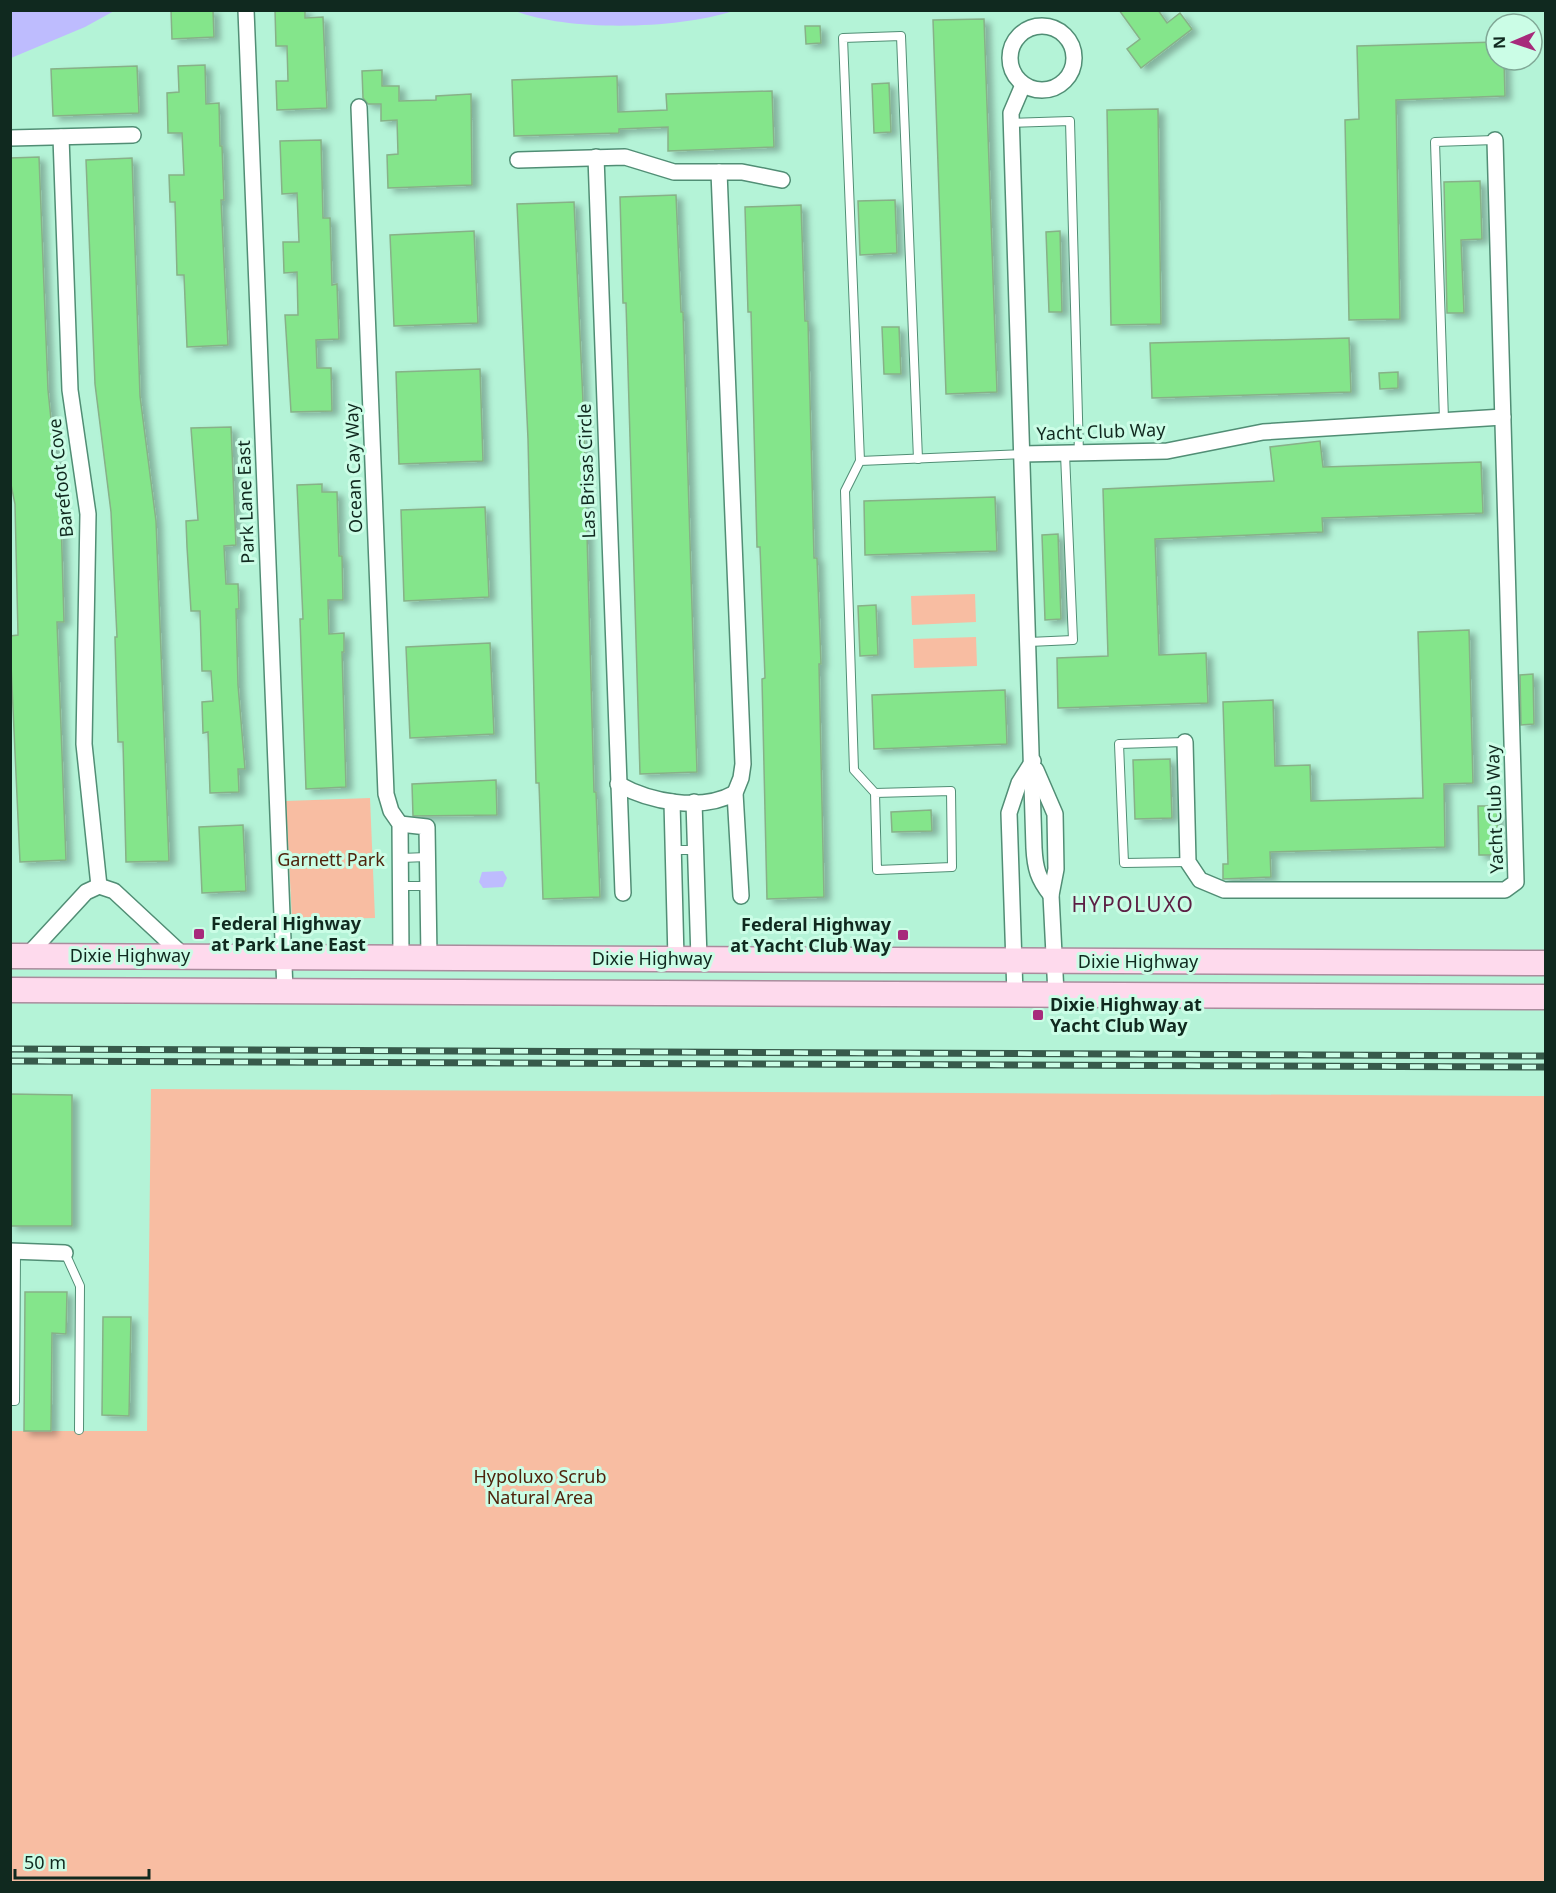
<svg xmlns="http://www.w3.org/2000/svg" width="1556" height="1893" viewBox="0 0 1556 1893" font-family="'Noto Sans',sans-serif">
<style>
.green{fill:#f8bda2}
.water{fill:#bebcfe}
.building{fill:#84e58b;stroke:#87b188;stroke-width:1.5;filter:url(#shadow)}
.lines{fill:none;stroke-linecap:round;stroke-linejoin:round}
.service-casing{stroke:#518e75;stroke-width:10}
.minor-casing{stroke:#518e75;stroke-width:18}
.primary-casing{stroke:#aa8c9d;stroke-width:27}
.service{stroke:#fff;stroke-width:8}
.minor{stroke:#fff;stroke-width:15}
.primary{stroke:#fedaed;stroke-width:24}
.rail-casing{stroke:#375a4b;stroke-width:7}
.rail{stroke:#cbfde6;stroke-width:4.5;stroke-dasharray:14;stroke-linecap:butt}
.poi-dot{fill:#a72a7b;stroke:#cbfde6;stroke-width:2}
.labels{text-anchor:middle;stroke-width:6;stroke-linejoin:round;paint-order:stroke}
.street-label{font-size:18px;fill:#10291f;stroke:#cbfde6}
.park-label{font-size:18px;fill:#4f230c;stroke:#cbfde6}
.poi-label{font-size:18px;font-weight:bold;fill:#10291f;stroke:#cbfde6;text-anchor:start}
.quarter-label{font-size:21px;letter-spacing:1.5px;fill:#5b1f44;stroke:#cbfde6}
</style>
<defs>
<filter id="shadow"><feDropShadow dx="6" dy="4" stdDeviation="3" flood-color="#0004"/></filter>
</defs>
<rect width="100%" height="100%" fill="#b4f3d7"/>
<g class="green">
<path d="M975,594L976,622L912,625L911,596Z"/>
<path d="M976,637L977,666L914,668L913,639Z"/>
<path d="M370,798L375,918L292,920L286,801Z"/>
<path d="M151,1089L1545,1096V1882H11L10,1431H147Z"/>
</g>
<g class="water">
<path d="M11,10H114V11L85,27L11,58Z"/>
<path d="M515,11H733C679,29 569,32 515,11Z"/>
<path d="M503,871L507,878L503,887L483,888L479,882L482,872Z"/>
</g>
<g class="building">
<path d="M171,10H213L214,37L172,39Z"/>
<path d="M275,10H305V18L323,17L327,108L277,110L276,81H288L287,46H276Z"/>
<path d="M1119,10H1158L1167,23L1180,13L1192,29L1141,68L1127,49L1140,39Z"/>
<path d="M984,19L997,392L946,394L933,20Z"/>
<path d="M805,26H820L821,43L806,44Z"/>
<path d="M1496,42V60H1504L1505,96L1396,100L1400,319L1349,320L1345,120L1359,119L1357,46Z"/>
<path d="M205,65L206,104L219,103L220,146H222L224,200H221L228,345L187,347L184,275H177L175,202H170L169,175H184L182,133H168L167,93L179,92L178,66Z"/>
<path d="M137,66L139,113L53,116L51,69Z"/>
<path d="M382,70V86H399V101L436,100V96L471,94L472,185L388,188L387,155L398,154L397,120L381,121V104H368L363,98L362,71Z"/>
<path d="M617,76L618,112L667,110L666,94L772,91L774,147L668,151V127L619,129V133L514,136L512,80Z"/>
<path d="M889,83L891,132L874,133L872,84Z"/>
<path d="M1158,109L1161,324L1111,325L1107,110Z"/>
<path d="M321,140L323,218H330L332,285L337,284L339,339L316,340L317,368H331L332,411L291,412L285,315H298L297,272L284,273L283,242H299L297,193L282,194L280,141Z"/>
<path d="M39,157L48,390L61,517L64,622H57L66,860L20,862L10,642V636L18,635L15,504L10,480V158Z"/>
<path d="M132,158L140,396L156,521L169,861L126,862L123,742H118L115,637H117L111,512L95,384L86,160Z"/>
<path d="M1480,181L1482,239L1461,240L1464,313H1447L1444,182Z"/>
<path d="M676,195L681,312H683L697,772L640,774L626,303H623L620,197Z"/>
<path d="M895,200L897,253L860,255L858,201Z"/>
<path d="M574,202L584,424L594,792H596L600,897L543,899L539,783H536L528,439L517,204Z"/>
<path d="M801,205L805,321H808L814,558H817L821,664H819L824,897L767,899L762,679L765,678L760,547H757L751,312H748L745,207Z"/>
<path d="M474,231L478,323L394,326L390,235Z"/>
<path d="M1060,231L1062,312H1049L1046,232Z"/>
<path d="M882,327H899L901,374H884Z"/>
<path d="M1349,338L1351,392L1152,398L1150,343Z"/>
<path d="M480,369L483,461L399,464L396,372Z"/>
<path d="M1398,372V388L1380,389L1379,373Z"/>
<path d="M231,427L236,545L224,546L226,584H238L239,609H236L238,685L245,769H238L239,792L210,793L208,732L203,733L202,702L213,701L211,671H202L200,611H191L187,547L186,521L198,520L191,428Z"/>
<path d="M1320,441L1323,467L1481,462L1483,513L1322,518L1323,532L1155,539L1159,655L1206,653L1208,703L1058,708L1057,658L1108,656L1103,489L1274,481L1270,447Z"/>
<path d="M322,484V492H337L339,556H342L343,600H328L329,634L344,633V652H342L346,787L306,789L300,619H303L297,485Z"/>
<path d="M995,497L997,551L865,555L864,501Z"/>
<path d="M485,507L489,597L404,601L401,510Z"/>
<path d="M1058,534L1061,619L1045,620L1042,535Z"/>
<path d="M876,605L878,655L860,656L858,606Z"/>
<path d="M1469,630L1473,783L1444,784L1445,847L1270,852L1271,877L1223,879V864H1228L1223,702L1273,700L1275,766L1310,765L1311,801L1423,798L1418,632Z"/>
<path d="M490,643L494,734L410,738L406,647Z"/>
<path d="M1533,674L1534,724L1521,725L1520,675Z"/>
<path d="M1005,690L1007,744L874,749L872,695Z"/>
<path d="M1170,759L1172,818L1135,819L1133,760Z"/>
<path d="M496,780L497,815L413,816L412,784Z"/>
<path d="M1478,806H1497L1498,855H1479Z"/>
<path d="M931,810L932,831L892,832L891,812Z"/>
<path d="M243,825L246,891L202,893L199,827Z"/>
<path d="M10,1094L72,1095V1226H10Z"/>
<path d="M25,1292H67L66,1334L52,1333L51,1431H24Z"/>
<path d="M103,1317H131L129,1416L102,1415Z"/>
</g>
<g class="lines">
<g class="service-casing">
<g id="service">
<path d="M1011,123L1070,121L1079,454"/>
<path d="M1444,420L1435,142L1495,140"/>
<path d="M860,461L843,38L901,36L918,459"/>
<path d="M1029,642L1073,640L1065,454"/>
<path d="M1185,742L1119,744L1124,863L1188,862"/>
<path d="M875,793L951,791L952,867L877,870L875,793L854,770L845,491L860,461L1022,454"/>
<path d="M673,850H696"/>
<path d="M401,858L427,857"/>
<path d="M401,886H427"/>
<path d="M65,1253L80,1286L79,1430"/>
<path d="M10,1401H15L16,1251"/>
</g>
</g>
<g class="minor-casing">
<g id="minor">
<path d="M246,10L285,991"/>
<circle cx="1042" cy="58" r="32"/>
<path d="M1023,85L1011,113L1034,848C1035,868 1038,879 1051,895"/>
<path d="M359,107L386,794L391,811L400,824L401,957"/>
<path d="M61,137L70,390L88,514L84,744L99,886"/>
<path d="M10,138L133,135"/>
<path d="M596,157L623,893"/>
<path d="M518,160L625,157L674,172H742L782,180"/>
<path d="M719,172L743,764L741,778L735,793L741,896"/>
<path d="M1022,454L1167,451L1263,432L1503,417"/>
<path d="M1185,742L1188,862L1200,880L1224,890H1505L1516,882L1495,140"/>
<path d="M1036,770L1055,814L1056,869L1051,895L1056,994"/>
<path d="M618,784C650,802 701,812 735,793"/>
<path d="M672,802L676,959"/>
<path d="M694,802L699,959"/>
<path d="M400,824L427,827L429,957"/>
<path d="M27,956L86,892L99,886L114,891L185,957"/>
<path d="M1015,995L1009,813L1019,783L1033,761"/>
<path d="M10,1251L65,1253"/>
</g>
</g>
<g class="primary-casing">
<g id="primary">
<path d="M10,956L1546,963"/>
<path d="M10,990L1546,997"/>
</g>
</g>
<use href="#service" class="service"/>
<use href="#minor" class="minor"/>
<use href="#primary" class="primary"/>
<g class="rail-casing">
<g id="rail">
<path d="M10,1049L1546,1056"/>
<path d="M10,1061L1546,1067"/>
</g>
</g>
<use href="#rail" class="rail"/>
</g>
<g class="poi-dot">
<rect x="193" y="928" width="12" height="12" rx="3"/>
<rect x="897" y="929" width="12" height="12" rx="3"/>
<rect x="1032" y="1009" width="12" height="12" rx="3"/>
</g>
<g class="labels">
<g class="street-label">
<text transform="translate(1101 432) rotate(-2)" y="6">Yacht Club Way</text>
<text transform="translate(354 468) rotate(-92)" y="6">Ocean Cay Way</text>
<text transform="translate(587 471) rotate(-92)" y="6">Las Brisas Circle</text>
<text transform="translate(61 478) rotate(-96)" y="6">Barefoot Cove</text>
<text transform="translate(246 502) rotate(-92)" y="6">Park Lane East</text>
<text transform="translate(1495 809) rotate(-92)" y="6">Yacht Club Way</text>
<text x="130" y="962">Dixie Highway</text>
<text x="652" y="965">Dixie Highway</text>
<text x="1138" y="968">Dixie Highway</text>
</g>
<g class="park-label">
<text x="331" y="866">Garnett Park</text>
<text x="540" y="1483">Hypoluxo Scrub<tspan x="540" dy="21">Natural Area</tspan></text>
</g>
<g class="poi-label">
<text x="211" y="930">Federal Highway<tspan x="211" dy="21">at Park Lane East</tspan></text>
<text x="891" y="931" text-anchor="end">Federal Highway<tspan x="891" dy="21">at Yacht Club Way</tspan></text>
<text x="1050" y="1011">Dixie Highway at<tspan x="1050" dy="21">Yacht Club Way</tspan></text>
</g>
<g class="quarter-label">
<text x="1133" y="912">HYPOLUXO</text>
</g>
</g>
<rect width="1556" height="1893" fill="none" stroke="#10291f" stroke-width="24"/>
<g transform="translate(1514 42) rotate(268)"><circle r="28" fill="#cbfde6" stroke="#80a896" stroke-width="1.5"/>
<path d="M0-4.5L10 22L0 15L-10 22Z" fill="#a72a7b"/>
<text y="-9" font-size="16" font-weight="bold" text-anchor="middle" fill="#10291f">N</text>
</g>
<path d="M15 1869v9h134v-9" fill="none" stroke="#10291f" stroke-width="3"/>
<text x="24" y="1869" font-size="18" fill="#10291f" stroke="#cbfde6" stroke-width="4.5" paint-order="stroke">50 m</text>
</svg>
